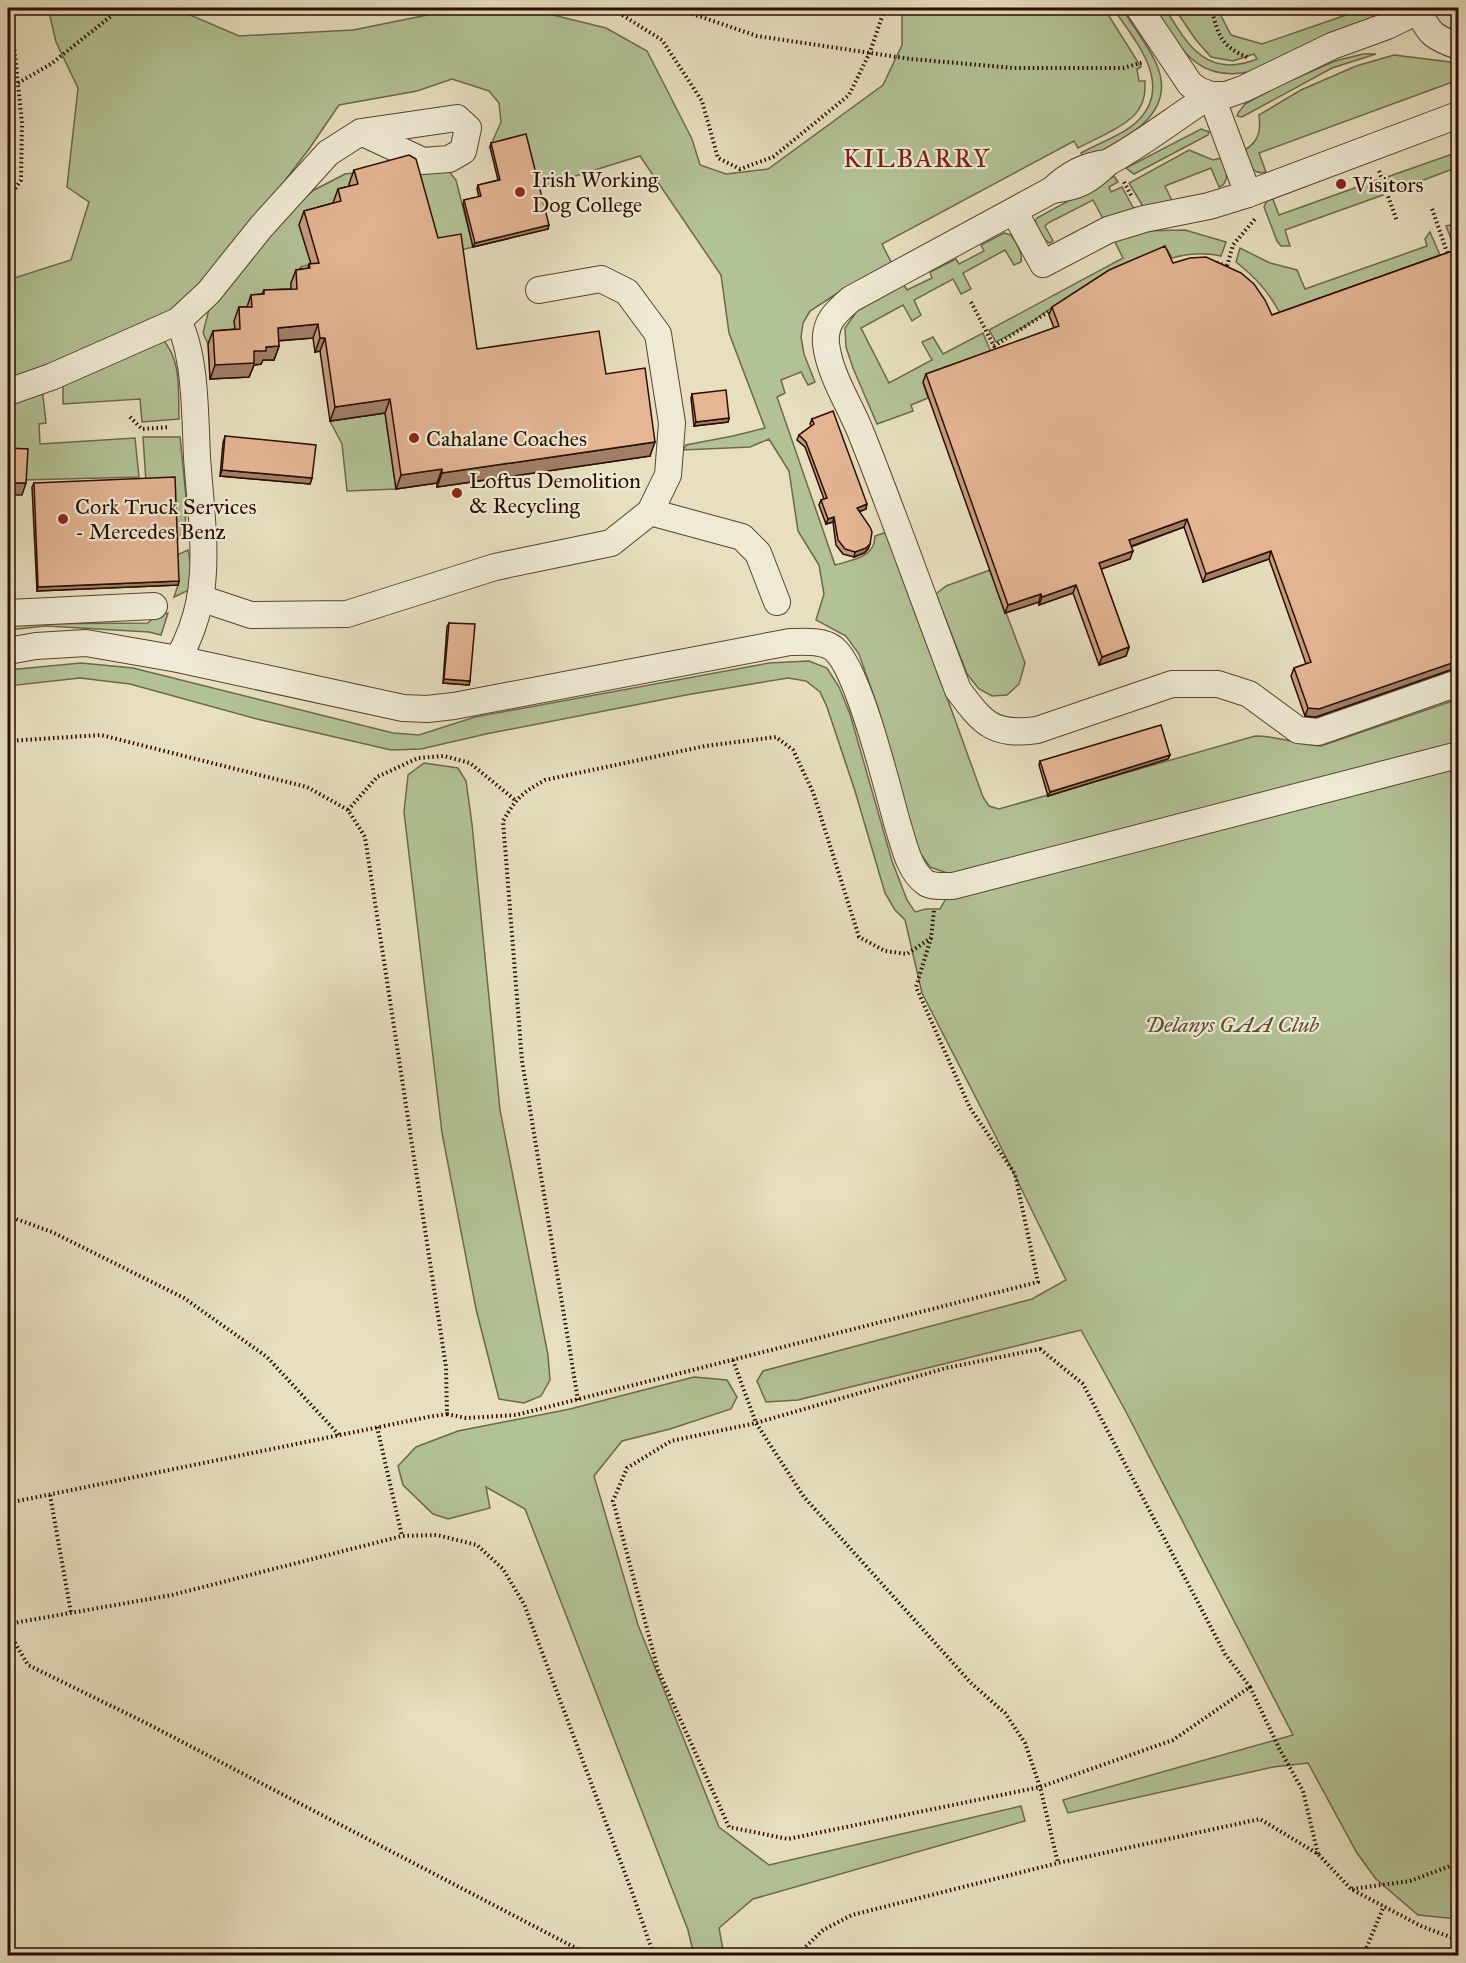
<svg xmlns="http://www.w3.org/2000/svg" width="1466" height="1963" viewBox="0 0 1466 1963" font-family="'IM FELL Great Primer',serif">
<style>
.green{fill:#b2c295;stroke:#6e684a;stroke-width:1.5}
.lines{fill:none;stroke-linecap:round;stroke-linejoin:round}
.minor-casing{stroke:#594230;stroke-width:28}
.path{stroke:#2a0d00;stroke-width:4;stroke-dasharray:1.5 3;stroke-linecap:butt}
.minor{stroke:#efead5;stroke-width:26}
.wall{fill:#c59c7f;stroke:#2a0d00;stroke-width:1.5}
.shaded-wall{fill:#a07f68;stroke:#2a0d00;stroke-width:1.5}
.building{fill:#e5b594;stroke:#2a0d00;stroke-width:1.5}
.poi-dot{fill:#8f2418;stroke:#efead5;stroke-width:2}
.labels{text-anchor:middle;stroke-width:4.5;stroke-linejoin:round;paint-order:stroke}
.poi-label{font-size:22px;fill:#2a0d00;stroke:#efead5;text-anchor:start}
.park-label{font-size:22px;font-style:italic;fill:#5a4c34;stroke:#efead5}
.quarter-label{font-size:26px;letter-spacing:1.5px;fill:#7a1f14;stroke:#efead5}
</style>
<rect width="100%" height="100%" fill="#e7dfbf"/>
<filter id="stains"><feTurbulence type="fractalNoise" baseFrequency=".00333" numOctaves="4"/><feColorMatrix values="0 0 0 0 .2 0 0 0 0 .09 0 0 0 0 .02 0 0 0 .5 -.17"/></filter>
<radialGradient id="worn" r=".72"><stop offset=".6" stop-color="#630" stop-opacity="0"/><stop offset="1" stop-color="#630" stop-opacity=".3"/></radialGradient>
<g class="green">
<path d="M48,8H174L239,36L353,30L462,8L549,14L606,28L647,51L692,139L700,165L726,174L768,169L883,85L902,45V8H1104L1141,67L1137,69L1139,81H1145C1145,92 1145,100 1139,109C1130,125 1095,139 1078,148L1074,141L882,244L892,264L836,294L810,311L803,323L801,337L804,354L815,382L808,385L801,372L781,380L785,393L777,397L835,565C852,560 875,558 875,536L887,532L983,797L989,806L999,809L1255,736C1278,736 1298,744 1321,746L1458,699V1919L1418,1915L1376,1879L1357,1853L1308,1763L1273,1767L1068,1813L1063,1800L1293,1735L1125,1410L1081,1330L798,1400L766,1402L757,1381L763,1371L1032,1299L1066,1280L994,1133L922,993L905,920L895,910L885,893L855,791L827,707L820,692L806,681L788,678L686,695L486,734L421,749L391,750L257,719L130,684L80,678L8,686V670L81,663L133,668L393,733L419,735L475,717L769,663L809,661L827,668L839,687L850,714L892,861L907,900L915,912L926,909H940L953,886V875L930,867L920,853L906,811L878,708L859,654L846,636L816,620L824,594L819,565L798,531L789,471L769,439L750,447L683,450L686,445L733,436L765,428L729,333L721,275L640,156L537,188L525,138L490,147L501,122L499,103L489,91L452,79L417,91L339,105L309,149L206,284L175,311L53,366L8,380V280L71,260L89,202L67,187L78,88L56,42Z"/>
<path d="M1113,8H1122C1132,25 1145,41 1154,59C1183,114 1123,139 1085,161L1081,153C1100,142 1130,133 1143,115C1171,79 1132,37 1113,8Z"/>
<path d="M1155,8H1165C1188,46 1207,79 1257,59L1254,54L1233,61L1211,57L1196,40L1174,8H1217L1231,35L1262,44L1349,14L1360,8H1393L1253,71C1197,84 1181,49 1155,8Z"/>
<path d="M1363,54H1376L1332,68L1242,117L1237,116L1238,113L1245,104L1278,86L1335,61Z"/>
<path d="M1394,55L1458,63V80L1259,153L1266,172C1251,176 1248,161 1245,150C1259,141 1261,131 1259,115L1301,90L1356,66Z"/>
<path d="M1201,129L1209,132L1208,135L1134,174L1126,168Z"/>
<path d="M1189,150L1213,160L1221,158C1225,168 1230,176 1223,185L1219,187L1211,168L1165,186L1174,205L1145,210L1129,183Z"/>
<path d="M1458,152V167L1392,192L1387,177Z"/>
<path d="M410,168L447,169L456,180L473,247L457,251H359L301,267L291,283L292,295L235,340L208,344L203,333L211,301L261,234L314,190L345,174L371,171L353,197L336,215Z"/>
<path d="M1114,176L1118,182L1109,187L1111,192L1122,187L1135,211L1103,219L1093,200L1048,223L1045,226L1053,241L1050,243L1044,239L1035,222L1037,218Z"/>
<path d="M1377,180L1383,195L1285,230L1290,246H1281L1277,241L1264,207L1267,201L1272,197L1279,215Z"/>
<path d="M1450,225L1456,228L1458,235V251L1457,248L1455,249L1446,226Z"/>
<path d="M1185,230L1226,242L1221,256C1204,252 1189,253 1172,258L1167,249C1120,259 1079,289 1040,316C1027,326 1011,334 996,342L989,330L1123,258L1114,240C1134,228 1163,231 1185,230Z"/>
<path d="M1430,232L1440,255L1280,313C1268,291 1255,277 1236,262L1240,248L1270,263L1297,270L1305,289L1427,246L1425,239Z"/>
<path d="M1004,233L1011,235C1016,243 1023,252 1021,262L1014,265L1005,250L963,273L971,289L961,294L953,279L914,300L921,315L912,321L903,305L861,328L889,383L932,360L922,342L933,337L943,354L983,333L993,357L923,383L928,398L911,405L913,411L877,424L853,368L846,347L845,328L857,311L904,285L907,290L932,278L930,272L956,259L959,264L984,251L981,245Z"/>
<path d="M161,338C182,358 178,391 179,419L142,422L140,399L63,404V381Z"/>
<path d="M42,388L46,423L39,424L40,444L135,438L139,477L23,480L8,460V404Z"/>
<path d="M385,413L396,489L347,491L342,444L330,421Z"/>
<path d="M143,437H180L186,497L185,533L176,541L146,482Z"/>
<path d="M188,550L191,565L189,590L174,597L178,585L177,555Z"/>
<path d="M990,570L1025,663L1019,684L1007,695L992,696L979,689L967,674L936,594L946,586Z"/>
<path d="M168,613L161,635L149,632L46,626L8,630V624L148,623L155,616Z"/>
<path d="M424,763L458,768L466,781L472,824L500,1110L548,1355L550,1380L541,1396L524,1403L499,1399L476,1309L442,1133L404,812L408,775Z"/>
<path d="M694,1377L727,1380L737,1397L731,1409L670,1429L622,1441L594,1476L638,1625L719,1827L769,1865L1021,1806L1025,1821L753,1899L719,1928L724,1955H694L688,1930L525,1509L486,1487L490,1508L448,1519L433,1514L403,1485L398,1466L416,1447L458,1431L570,1409Z"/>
</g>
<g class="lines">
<g class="minor-casing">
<g id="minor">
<path d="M1139,8L1190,84L1198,90L1211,95H1226L1243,89L1332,46L1387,26L1424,8"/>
<path d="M1418,12C1431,35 1433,37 1458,46"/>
<path d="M1107,163C1144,143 1176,117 1211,95L1248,194"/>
<path d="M1107,163C1089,181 1078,187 1052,190C1069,174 1084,166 1107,163Z"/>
<path d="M1052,190L851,299C836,312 824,322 826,344C830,376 849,403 861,433C895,518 925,604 958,690C983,723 992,736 1037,730L1172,684H1218L1249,694L1298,730L1318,732L1458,683"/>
<path d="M1014,211L1043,264L1108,230L1144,219L1209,206L1248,194L1458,115"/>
<path d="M178,321C196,355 195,418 197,457C200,503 208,553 200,599C196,620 188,641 178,659"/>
<path d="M8,392L51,377L178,321L209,292L261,227L328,153L361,132L457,118L468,128L463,151L449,159L423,161L361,132"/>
<path d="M650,512L742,537L758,553L777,602"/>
<path d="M200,598L251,615L347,614L495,567L611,543L650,512L668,475L672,423L658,334L627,292L601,279L539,290"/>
<path d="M8,613L154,606"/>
<path d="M8,651L36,646L86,643L178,659L403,708L427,709L454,706L790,642C804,642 823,640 834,649C859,669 888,791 898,826C904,845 909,871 926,883C933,887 945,886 953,886L1458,755"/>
</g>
</g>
<g class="path">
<path d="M229,8L240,11L299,8"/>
<path d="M611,8L662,40L702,101L718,158L740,169L773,157L849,95L870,52L885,8"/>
<path d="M675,8L757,36L911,59L1014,68H1123L1144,62"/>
<path d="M1211,8C1219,36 1220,46 1249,58"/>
<path d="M1451,15L1458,10"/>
<path d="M18,83L51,64L121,8"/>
<path d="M1379,171L1397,221"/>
<path d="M1124,182L1132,197"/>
<path d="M8,200L21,180L22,123L10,8"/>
<path d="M1432,209L1448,255"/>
<path d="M1208,260L1227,266"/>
<path d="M1227,266L1233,245L1255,219"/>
<path d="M971,302L994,346L1053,309"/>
<path d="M130,417L142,429L170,427"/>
<path d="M8,741L101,735L307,787L348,810L365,837L446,1367L447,1414L428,1417L8,1503"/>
<path d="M348,810L377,777L418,758L444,756L470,763L515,800"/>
<path d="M8,1216L52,1232L184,1298L267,1357L339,1435"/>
<path d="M1040,1349L1083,1384L1225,1654L1250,1687L1173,1740L1040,1787L788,1839L729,1827L658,1670L613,1501L627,1468L671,1441L756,1423L946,1368Z"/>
<path d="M733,1360L756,1423L804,1497L971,1683L1005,1713L1025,1743L1040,1787L1058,1863"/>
<path d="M578,1400L522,1061L503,821C517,797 522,793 545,780L705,746L776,737L793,750L813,792L859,937L885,951L907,954L931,938"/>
<path d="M447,1414L466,1418L516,1415L1038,1282L1015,1174L970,1108L916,987L931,938L934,910"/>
<path d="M377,1427L402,1536"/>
<path d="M50,1495L71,1613"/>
<path d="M8,1624L172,1595L402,1536L437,1535L477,1545L503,1569L524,1604L632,1892L654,1956"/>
<path d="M8,1631L28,1665L148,1724L591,1956"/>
<path d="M1250,1687L1279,1748L1303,1791L1318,1854"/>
<path d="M1352,1889L1410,1881L1458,1863"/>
<path d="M796,1956L823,1930L852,1915L1058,1863L1260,1819L1318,1854L1351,1889L1421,1926L1458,1940"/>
<path d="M1363,1956L1384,1906"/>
</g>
<use href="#minor" class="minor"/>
</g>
<g class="wall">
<path d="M491,143L548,229L473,247L463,204L464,200L479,197L477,189L478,185L498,180L490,147Z"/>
<path d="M354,170L438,238L477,349L606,374L650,456L437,487V483L396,489L385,413L330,421L320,351L315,352L313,338L278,341L279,346L274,360H263L261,364L254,365L249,377L210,379L208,344L213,331L235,329L234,321L239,307H247L251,295L262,294L264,290L291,289V283L296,270L308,268L309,264H311L299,225L304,211L333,203L338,189L350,186L349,184Z"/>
<path d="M1458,249V668L1453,669L1316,717L1305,716L1291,676L1294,668L1306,664L1269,559L1203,582L1184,527L1131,547L1130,559L1101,569L1129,647L1126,656L1099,665L1073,593L1039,605V602L1005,613L923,382L926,374L1054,328L1049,315L1052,307L1173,263L1272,315Z"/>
<path d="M692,394L729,418L728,422L694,426L691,398Z"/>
<path d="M812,419L866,509L859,512L870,544L868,549L864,553L854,557L843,554L836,545L833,522L826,524L819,505L821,500L824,499L805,447L797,440L799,435L811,426L810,424Z"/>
<path d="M225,436L312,478L310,484L220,476L223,443Z"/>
<path d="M34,483L179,581L178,585L37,591L32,487Z"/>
<path d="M449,623L470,681L469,685L443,683L447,627Z"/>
<path d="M1170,755L1168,759L1048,796L1039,765L1040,761Z"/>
</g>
<g class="shaded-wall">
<path d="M549,225L548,229L473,247L475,243Z"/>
<path d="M318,324L313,338L273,341L278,328Z"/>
<path d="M320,338H325L320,351L315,352Z"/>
<path d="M279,346L274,360H263L261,364L254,365L249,377L210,379L215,365L266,347Z"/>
<path d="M390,399L385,413L330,421L335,407Z"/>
<path d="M729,418L728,422L694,426L696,422Z"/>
<path d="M655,442L650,456L437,487L442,473Z"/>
<path d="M442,469L437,483L396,489L401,475Z"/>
<path d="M222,470L312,478L310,484L220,476Z"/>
<path d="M8,483H26L22,495H8Z"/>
<path d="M867,504L866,509L855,513L857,508Z"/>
<path d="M834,517L833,522L826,524L828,519Z"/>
<path d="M1187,519L1184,527L1126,548L1129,540Z"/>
<path d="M870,544L868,549L864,553L854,557L855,552Z"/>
<path d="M1133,551L1130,559L1096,571L1099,563Z"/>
<path d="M1271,551L1269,559L1203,582L1206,574Z"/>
<path d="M179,581L178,585L37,591L38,587Z"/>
<path d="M1076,585L1073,593L1039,605L1042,597Z"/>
<path d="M1041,594L1039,602L1005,613L1008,605Z"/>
<path d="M1129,647L1126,656L1099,665L1102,657Z"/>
<path d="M1456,661H1458V668L1453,669L1316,717L1305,716L1308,708Z"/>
<path d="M444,679L470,681L469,685L443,683Z"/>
<path d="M1170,755L1168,759L1048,796L1050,792Z"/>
</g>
<g class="building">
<path d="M526,134L549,225L475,243L464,200L481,196L478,185L500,180L491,143Z"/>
<path d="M409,155L416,159L438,238L461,234L477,349L599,331L606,374L645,368L655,442L442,473V469L401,475L390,399L335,407L325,338H320L318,324L278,328L279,346L266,347V351H254V363L215,365L213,331L240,329L239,307H252L251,295L264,294V290L297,289L296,270L310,268L309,264L319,263L304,211L341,201L338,189L358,184L354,170Z"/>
<path d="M1165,246L1173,263L1190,258L1206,257L1241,273L1254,284L1265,300L1272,315L1458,249V661L1319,709L1308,708L1294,668L1311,662L1271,551L1206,574L1187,519L1129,540L1133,551L1099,563L1129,647L1102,657L1076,585L1042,597L1041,594L1008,605L926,374L1059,326L1052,307L1109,270Z"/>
<path d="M726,390L729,418L696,422L692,394Z"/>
<path d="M833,411L867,504L857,508L870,527L872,532L870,544L866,548L855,552L845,549L838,540L834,517L828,519L821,500L827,498L806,442L799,435L814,424L812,419Z"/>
<path d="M225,436L316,445L312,478L222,470Z"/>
<path d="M8,448L28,449L26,483H8Z"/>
<path d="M175,477L179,581L38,587L34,483Z"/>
<path d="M449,623L475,624L470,681L444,679Z"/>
<path d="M1161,725L1170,755L1050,792L1040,761Z"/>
</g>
<g class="poi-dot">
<circle cx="1341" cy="184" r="6"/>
<circle cx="520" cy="192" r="6"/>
<circle cx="414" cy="438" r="6"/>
<circle cx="457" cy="493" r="6"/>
<circle cx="63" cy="519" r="6"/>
</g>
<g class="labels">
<g class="poi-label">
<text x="532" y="187">Irish Working<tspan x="532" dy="25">Dog College</tspan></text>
<text x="1353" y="192">Visitors</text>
<text x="426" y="446">Cahalane Coaches</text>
<text x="469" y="488">Loftus Demolition<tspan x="469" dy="25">&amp; Recycling</tspan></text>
<text x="75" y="514">Cork Truck Services<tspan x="75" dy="25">- Mercedes Benz</tspan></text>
</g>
<g class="park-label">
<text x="1232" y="1032">Delanys GAA Club</text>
</g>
<g class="quarter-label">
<text x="917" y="167">KILBARRY</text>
</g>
</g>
<rect width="1466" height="1963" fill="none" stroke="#e7dfbf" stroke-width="30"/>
<rect x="9" y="9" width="1448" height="1945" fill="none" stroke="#2a0d00" stroke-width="3"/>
<rect x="15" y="15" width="1436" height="1933" fill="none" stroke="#2a0d00" stroke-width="1.5"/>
<rect width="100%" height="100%" filter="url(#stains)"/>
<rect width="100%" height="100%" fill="url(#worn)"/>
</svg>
